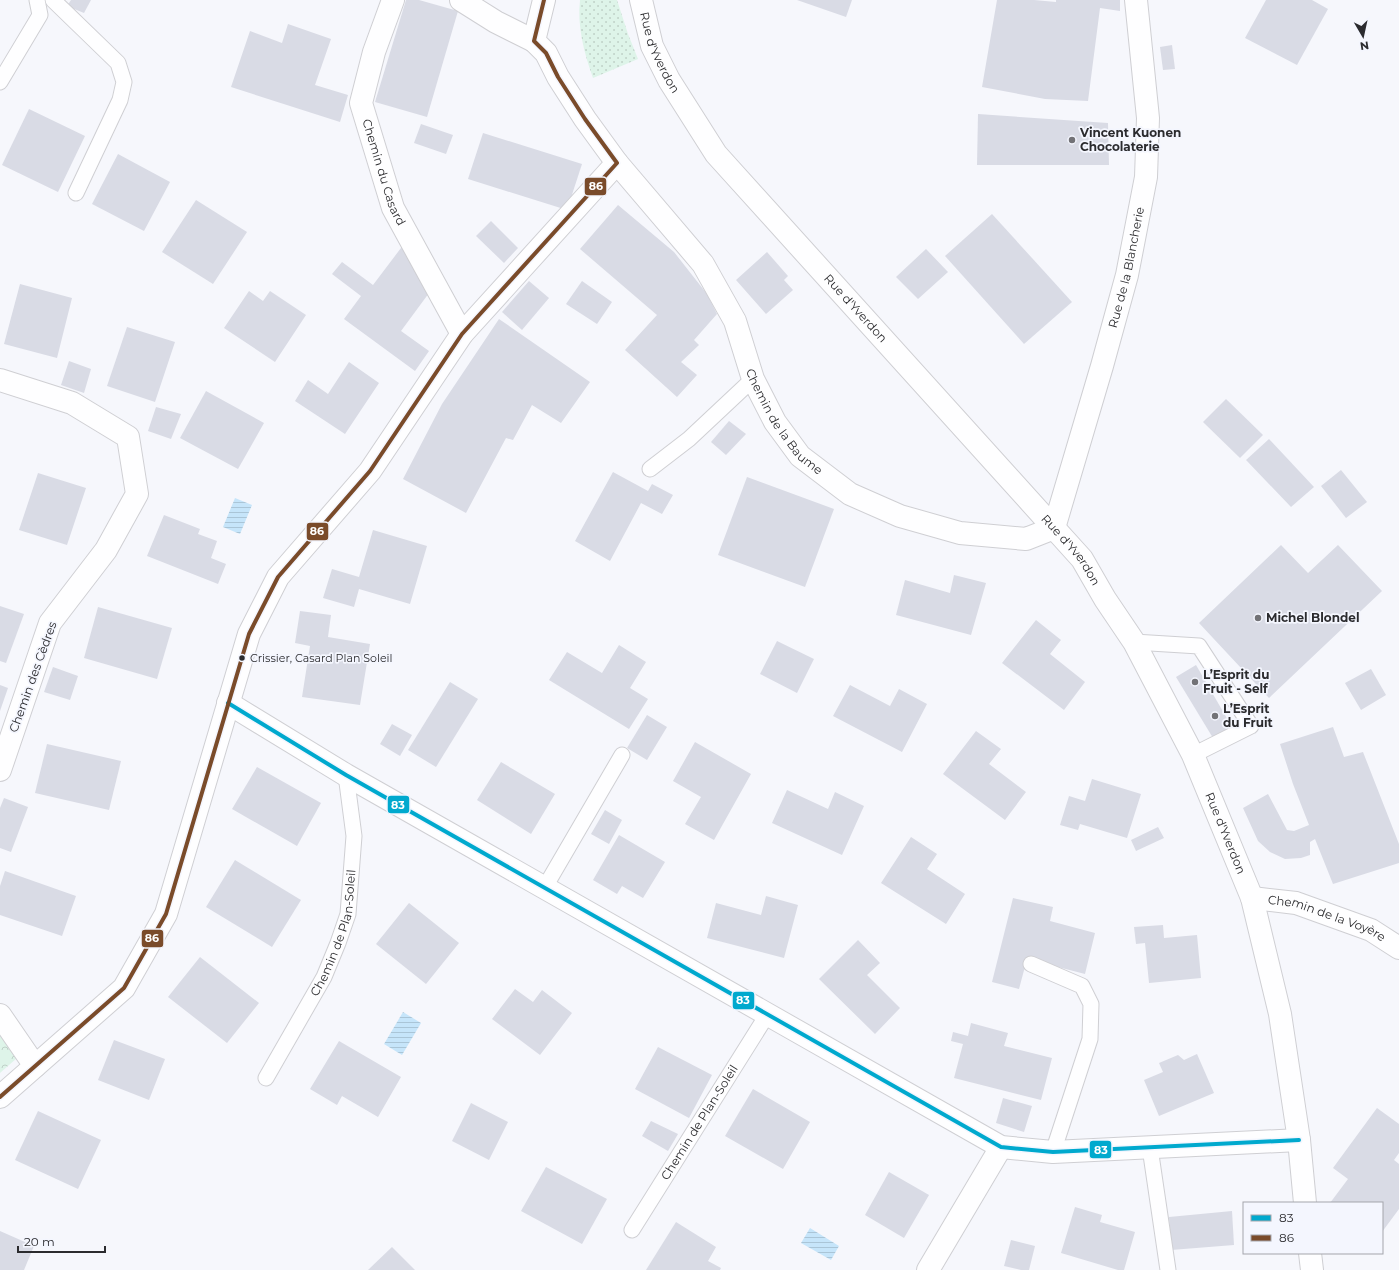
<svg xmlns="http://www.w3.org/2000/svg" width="1399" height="1270" viewBox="0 0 1399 1270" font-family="Montserrat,sans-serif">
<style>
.grass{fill:url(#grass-dots)}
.forest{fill:url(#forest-crowns)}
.water{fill:url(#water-rules)}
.building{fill:#d9dbe5}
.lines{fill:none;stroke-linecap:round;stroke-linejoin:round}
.service-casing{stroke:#cfcfd3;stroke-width:17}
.minor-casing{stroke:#cfcfd3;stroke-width:24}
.service{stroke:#fefeff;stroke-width:15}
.minor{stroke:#fefeff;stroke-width:22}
.bus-1-casing{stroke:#f4f6fe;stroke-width:7}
.bus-2-casing{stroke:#f4f6fe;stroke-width:7}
.bus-1{stroke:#00a9ce;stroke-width:4}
.bus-2{stroke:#7a4b2a;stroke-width:4}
.poi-dot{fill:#727276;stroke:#f4f6fe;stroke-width:1.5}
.bus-dot{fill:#2b2b2e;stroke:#f4f6fe;stroke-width:1.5}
.labels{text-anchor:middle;stroke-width:3.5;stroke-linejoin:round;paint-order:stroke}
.bus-label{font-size:11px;fill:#2b2b2e;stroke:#f4f6fe;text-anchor:start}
.street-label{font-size:12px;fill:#2b2b2e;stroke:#f4f6fe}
.poi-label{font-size:12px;font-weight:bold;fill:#2b2b2e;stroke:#f4f6fe;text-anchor:start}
.line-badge{stroke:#f4f6fe;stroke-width:1.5}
.badge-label{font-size:11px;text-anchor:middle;font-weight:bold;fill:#fff}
</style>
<defs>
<pattern id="grass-dots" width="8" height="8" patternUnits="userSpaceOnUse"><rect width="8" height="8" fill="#def4e9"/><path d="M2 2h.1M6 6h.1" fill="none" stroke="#bfd1c8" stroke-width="1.8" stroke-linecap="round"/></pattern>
<pattern id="forest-crowns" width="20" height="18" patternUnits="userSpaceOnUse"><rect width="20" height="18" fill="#def4e9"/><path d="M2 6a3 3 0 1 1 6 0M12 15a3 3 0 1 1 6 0" fill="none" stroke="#bfd1c8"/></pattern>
<pattern id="water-rules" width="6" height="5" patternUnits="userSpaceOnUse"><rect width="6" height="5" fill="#c6e5fa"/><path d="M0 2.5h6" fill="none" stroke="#aac5d7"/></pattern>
</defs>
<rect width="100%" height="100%" fill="#f6f7fc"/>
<path class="grass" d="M580,0H617L628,34L638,59L593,78C584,53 577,26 580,0Z"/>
<path class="forest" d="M0,1034L17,1058L0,1073Z"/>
<g class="water">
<path d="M235,498L252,505L240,534L223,527Z"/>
<path d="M403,1012L421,1023L402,1055L384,1044Z"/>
<path d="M810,1228L839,1246L831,1260L801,1243Z"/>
</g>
<g class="building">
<path d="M71,0H91L84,13L67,6Z"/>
<path d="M406,0H419L458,11L427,117L375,102Z"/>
<path d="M797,0H852L846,17Z"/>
<path d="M997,0H1034L1056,2V0H1120V11L1100,8L1088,101L1045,99L982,87Z"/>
<path d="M1266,0H1312L1328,9L1297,65L1245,38Z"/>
<path d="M288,24L331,39L315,85L348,95L340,122L231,87L250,31L282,43Z"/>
<path d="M1172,45L1175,69L1163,70L1160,47Z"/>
<path d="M29,109L85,136L58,192L2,165Z"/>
<path d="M978,114L1108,123L1109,165H977Z"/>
<path d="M421,124L453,135L446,154L414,143Z"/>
<path d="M483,133L582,164L567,210L468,179Z"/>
<path d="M118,154L170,182L144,231L92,204Z"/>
<path d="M196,200L247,232L213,284L162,252Z"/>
<path d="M618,205L674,252L707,294L717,314L694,340L699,345L681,362L697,375L677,397L625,350L657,315L580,249Z"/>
<path d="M992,214L1072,302L1024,344L945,256Z"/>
<path d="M491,221L518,248L504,263L476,236Z"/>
<path d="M404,244L429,293L401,331L429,351L415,371L344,319L361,296L332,274L342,262L373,285Z"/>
<path d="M926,249L948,272L918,299L896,277Z"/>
<path d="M767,252L788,276L784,280L793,290L766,314L736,280Z"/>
<path d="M529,281L549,298L522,330L502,312Z"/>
<path d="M582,281L612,302L597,324L566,304Z"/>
<path d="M20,284L72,298L57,358L4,344Z"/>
<path d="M249,291L263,301L270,291L306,315L275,362L224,328Z"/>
<path d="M499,319L590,382L561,423L532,405L513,440L506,438L466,513L403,479L442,404Z"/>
<path d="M127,327L175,342L155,402L107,386Z"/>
<path d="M69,361L91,369L84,393L61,385Z"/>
<path d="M349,362L379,383L345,434L295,401L308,380L328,394Z"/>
<path d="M206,391L264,423L238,469L180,438Z"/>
<path d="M1226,399L1263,435L1240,458L1203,422Z"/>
<path d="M156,407L181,414L171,439L148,431Z"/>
<path d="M729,421L746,434L726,455L711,442Z"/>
<path d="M1269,439L1314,487L1291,507L1246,460Z"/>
<path d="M1341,470L1367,502L1346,518L1321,486Z"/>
<path d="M613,472L648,491L652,484L673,495L662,514L641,503L610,561L575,541Z"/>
<path d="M38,473L86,488L67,545L19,530Z"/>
<path d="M747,477L834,509L805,587L718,555Z"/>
<path d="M164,515L200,529L198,534L217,541L211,558L226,564L218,584L147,556Z"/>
<path d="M373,530L427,546L410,604L359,589L354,607L323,598L332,569L359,577Z"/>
<path d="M1281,545L1308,573L1338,545L1382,591L1269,698L1199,623Z"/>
<path d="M954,575L986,583L971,635L896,615L905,580L950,593Z"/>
<path d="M0,606L24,614L6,663L0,661Z"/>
<path d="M98,607L172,628L157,679L84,658Z"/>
<path d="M300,611L331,615L328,637L370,644L360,705L302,697L310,646L295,643Z"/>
<path d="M1036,620L1061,640L1050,654L1085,682L1064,710L1002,663Z"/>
<path d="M777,641L814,659L797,693L760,674Z"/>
<path d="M619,645L646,662L630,688L648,699L629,729L549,680L567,652L602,673Z"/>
<path d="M1196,665L1232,727L1213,738L1176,677Z"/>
<path d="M53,667L78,676L70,700L44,692Z"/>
<path d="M1371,669L1386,695L1361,710L1345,683Z"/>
<path d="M450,682L478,699L436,767L408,750Z"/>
<path d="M0,685L8,688L0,711Z"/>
<path d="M850,685L890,706L899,689L927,704L902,752L833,716Z"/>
<path d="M647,715L667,727L647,760L627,748Z"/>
<path d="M392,724L412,735L400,756L380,744Z"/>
<path d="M1333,727L1344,757L1363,752L1399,844V863L1333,884L1315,839L1310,842V855L1301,858L1285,859L1270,852L1258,841L1243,808L1268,794L1287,830L1294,831L1309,825L1293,784L1280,744Z"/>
<path d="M976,731L1001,749L989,764L1026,792L1005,820L943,774Z"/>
<path d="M695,742L751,774L714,840L685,824L701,797L673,781Z"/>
<path d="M47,744L121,761L109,810L35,793Z"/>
<path d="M501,762L555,794L531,834L477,800Z"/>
<path d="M257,767L321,803L297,846L232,809Z"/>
<path d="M1092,779L1141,794L1127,838L1080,824L1078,830L1060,825L1069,796L1085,801Z"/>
<path d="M787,790L828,809L835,792L864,806L842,855L772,823Z"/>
<path d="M4,798L28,807L11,852L0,848V808Z"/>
<path d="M605,810L622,820L609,844L591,834Z"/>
<path d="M1158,827L1164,838L1136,851L1131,840Z"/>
<path d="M619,835L665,862L643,898L622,886L617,894L593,880Z"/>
<path d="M911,837L937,854L927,869L965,894L946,924L881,883Z"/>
<path d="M235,860L301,900L272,947L206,907Z"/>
<path d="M5,871L76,896L62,936L0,915V886Z"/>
<path d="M766,896L798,905L784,958L707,938L716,903L761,915Z"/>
<path d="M1013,898L1053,907L1050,921L1095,933L1085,974L1027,959L1019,989L992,982Z"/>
<path d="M409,903L459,943L426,984L376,944Z"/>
<path d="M1163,925L1164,938L1197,935L1201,978L1149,983L1145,943L1136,944L1134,927Z"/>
<path d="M858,940L880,963L867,975L900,1008L875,1034L819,979Z"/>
<path d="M200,957L259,1003L227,1043L168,997Z"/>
<path d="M515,989L533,1002L542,990L572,1013L540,1055L492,1019Z"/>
<path d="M971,1023L1008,1033L1004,1046L1052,1058L1041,1100L954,1078L963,1044L951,1041L953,1032L968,1036Z"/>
<path d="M114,1040L165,1059L149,1100L98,1080Z"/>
<path d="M339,1041L401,1077L378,1117L342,1096L337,1105L310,1089Z"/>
<path d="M658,1047L712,1075L689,1118L635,1089Z"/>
<path d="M1197,1054L1214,1093L1159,1116L1144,1080L1163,1072L1159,1063L1178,1055L1184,1060Z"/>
<path d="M753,1089L810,1122L783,1169L725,1136Z"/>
<path d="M1003,1098L1032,1106L1024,1132L996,1123Z"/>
<path d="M471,1103L508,1122L489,1160L452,1141Z"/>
<path d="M1377,1108L1399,1124V1153L1394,1160L1399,1164V1209L1382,1232V1203H1330L1348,1179L1333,1168Z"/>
<path d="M38,1111L101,1140L78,1189L15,1160Z"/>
<path d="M651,1121L678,1134L668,1151L642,1136Z"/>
<path d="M546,1167L607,1199L582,1244L521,1211Z"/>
<path d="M889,1172L929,1195L904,1238L865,1215Z"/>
<path d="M1075,1207L1102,1215L1100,1222L1135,1232L1124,1270H1118L1061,1253Z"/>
<path d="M1232,1211L1234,1245L1171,1250L1169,1217Z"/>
<path d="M676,1222L716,1247L708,1261L721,1268L720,1270H646Z"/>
<path d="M0,1231L34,1246L24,1270H0Z"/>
<path d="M1011,1240L1035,1246L1029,1270H1021L1004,1266Z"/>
<path d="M392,1247L415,1270H368Z"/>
</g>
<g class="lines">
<g class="service-casing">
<g id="service">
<path d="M53,0L118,63L124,82L120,100L76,193"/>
<path d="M0,82L40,15L37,0"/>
<path d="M650,469L689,439L753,379"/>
<path d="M1134,642L1199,646L1251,726L1193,755"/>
<path d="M545,887L622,755"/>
<path d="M1031,964L1082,986L1091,1004L1090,1039L1053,1152"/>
<path id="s1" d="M266,1078L324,977L338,943L348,914L354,836L346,775"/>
<path d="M1150,1148L1168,1270"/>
<path id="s2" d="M632,1230L767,1015"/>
</g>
</g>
<g class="minor-casing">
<g id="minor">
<path id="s3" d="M393,0L374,52L361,103L393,208L462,334"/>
<path d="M461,0L496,22L534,41"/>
<path id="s4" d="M641,0L652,46L669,80L716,154L1082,559L1105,599L1134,642L1193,755L1252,898L1280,1014L1299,1140L1305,1203"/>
<path id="s5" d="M617,163L703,264L735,321L753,379L775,422L800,456L850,494L900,516L960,533L1026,539L1054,528L1102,366L1127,275L1146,177L1148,118L1136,0"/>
<path d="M0,380L72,403L128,437L137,494L106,550L50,623L0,770"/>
<path d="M228,703L346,775L1001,1147L1053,1152L1299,1140"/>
<path id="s6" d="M1252,898L1296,903L1371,930L1399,948"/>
<path d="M0,1015L35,1066"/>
<path d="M0,1097L124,988L166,914L249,634L278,577L370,471L462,334L617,163L585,119L558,77L546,53L534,41L544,0"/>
<path d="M1310,1253L1312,1270"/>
<path d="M928,1270L1001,1147"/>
</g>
</g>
<use href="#service" class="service"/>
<use href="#minor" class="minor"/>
<g class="bus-1-casing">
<path id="bus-1" d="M228,703L346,775L1001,1147L1053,1152L1299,1140"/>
</g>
<g class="bus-2-casing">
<path id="bus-2" d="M0,1097L124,988L166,914L249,634L278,577L370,471L462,334L617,163L585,119L558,77L546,53L534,41L544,0"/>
</g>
<use href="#bus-1" class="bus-1"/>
<use href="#bus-2" class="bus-2"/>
</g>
<g class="poi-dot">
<circle cx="1072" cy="140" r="4"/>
<circle cx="1258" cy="618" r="4"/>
<circle cx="1195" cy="682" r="4"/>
<circle cx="1215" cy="716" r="4"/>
</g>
<circle class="bus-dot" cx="242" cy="658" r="3.5"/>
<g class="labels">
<g class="bus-label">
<text x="250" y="662">Crissier, Casard Plan Soleil</text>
</g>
<g class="street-label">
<text dy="4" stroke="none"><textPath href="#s4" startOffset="56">Rue d'Yverdon</textPath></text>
<text dy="4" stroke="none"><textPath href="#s3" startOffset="181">Chemin du Casard</textPath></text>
<text dy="4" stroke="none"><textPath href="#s5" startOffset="896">Rue de la Blancherie</textPath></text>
<text dy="4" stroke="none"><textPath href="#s4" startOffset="381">Rue d'Yverdon</textPath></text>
<text dy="4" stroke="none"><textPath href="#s5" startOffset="312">Chemin de la Baume</textPath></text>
<text dy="4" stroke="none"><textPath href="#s4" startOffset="705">Rue d'Yverdon</textPath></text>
<text transform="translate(33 677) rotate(-70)" y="4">Chemin des Cèdres</text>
<text dy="4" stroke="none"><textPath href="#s4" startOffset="1029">Rue d'Yverdon</textPath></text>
<text dy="4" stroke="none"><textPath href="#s6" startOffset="78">Chemin de la Voyère</textPath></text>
<text dy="4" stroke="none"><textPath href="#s1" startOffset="162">Chemin de Plan-Soleil</textPath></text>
<text dy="4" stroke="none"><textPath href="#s2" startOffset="127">Chemin de Plan-Soleil</textPath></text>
</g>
<g class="poi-label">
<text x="1080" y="137">Vincent Kuonen<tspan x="1080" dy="14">Chocolaterie</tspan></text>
<text x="1266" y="622">Michel Blondel</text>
<text x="1203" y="679">L’Esprit du<tspan x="1203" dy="14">Fruit - Self</tspan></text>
<text x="1223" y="713">L’Esprit<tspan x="1223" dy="14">du Fruit</tspan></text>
</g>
</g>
<g class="line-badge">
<rect x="584" y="177" width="23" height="19" rx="4" fill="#7a4b2a"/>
<rect x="306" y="522" width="23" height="19" rx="4" fill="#7a4b2a"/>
<rect x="387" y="795" width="23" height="19" rx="4" fill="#00a9ce"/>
<rect x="141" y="929" width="23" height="19" rx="4" fill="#7a4b2a"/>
<rect x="732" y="991" width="23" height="19" rx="4" fill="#00a9ce"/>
<rect x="1089" y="1140" width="23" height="19" rx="4" fill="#00a9ce"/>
</g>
<g class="badge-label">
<text x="596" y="190">86</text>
<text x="317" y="535">86</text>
<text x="398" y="809">83</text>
<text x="152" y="942">86</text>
<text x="743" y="1004">83</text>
<text x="1101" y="1154">83</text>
</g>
<rect x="1243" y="1202" width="140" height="52" fill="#f4f6fe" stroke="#a4a5ab"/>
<rect x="1251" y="1215" width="20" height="6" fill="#00a9ce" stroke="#a4a5ab"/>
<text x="1279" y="1222" font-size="12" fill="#2b2b2e">83</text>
<rect x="1251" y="1235" width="20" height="6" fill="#7a4b2a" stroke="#a4a5ab"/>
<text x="1279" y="1242" font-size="12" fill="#2b2b2e">86</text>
<g transform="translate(1363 36) rotate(171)" stroke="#f4f6fe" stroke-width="3" paint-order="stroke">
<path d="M0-3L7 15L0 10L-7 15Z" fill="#2b2b2e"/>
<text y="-6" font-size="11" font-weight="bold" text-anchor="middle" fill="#2b2b2e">N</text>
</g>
<path d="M18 1246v6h87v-6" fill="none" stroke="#2b2b2e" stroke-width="2"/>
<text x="24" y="1246" font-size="12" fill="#2b2b2e" stroke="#f4f6fe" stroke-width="3" paint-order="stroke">20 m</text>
</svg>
